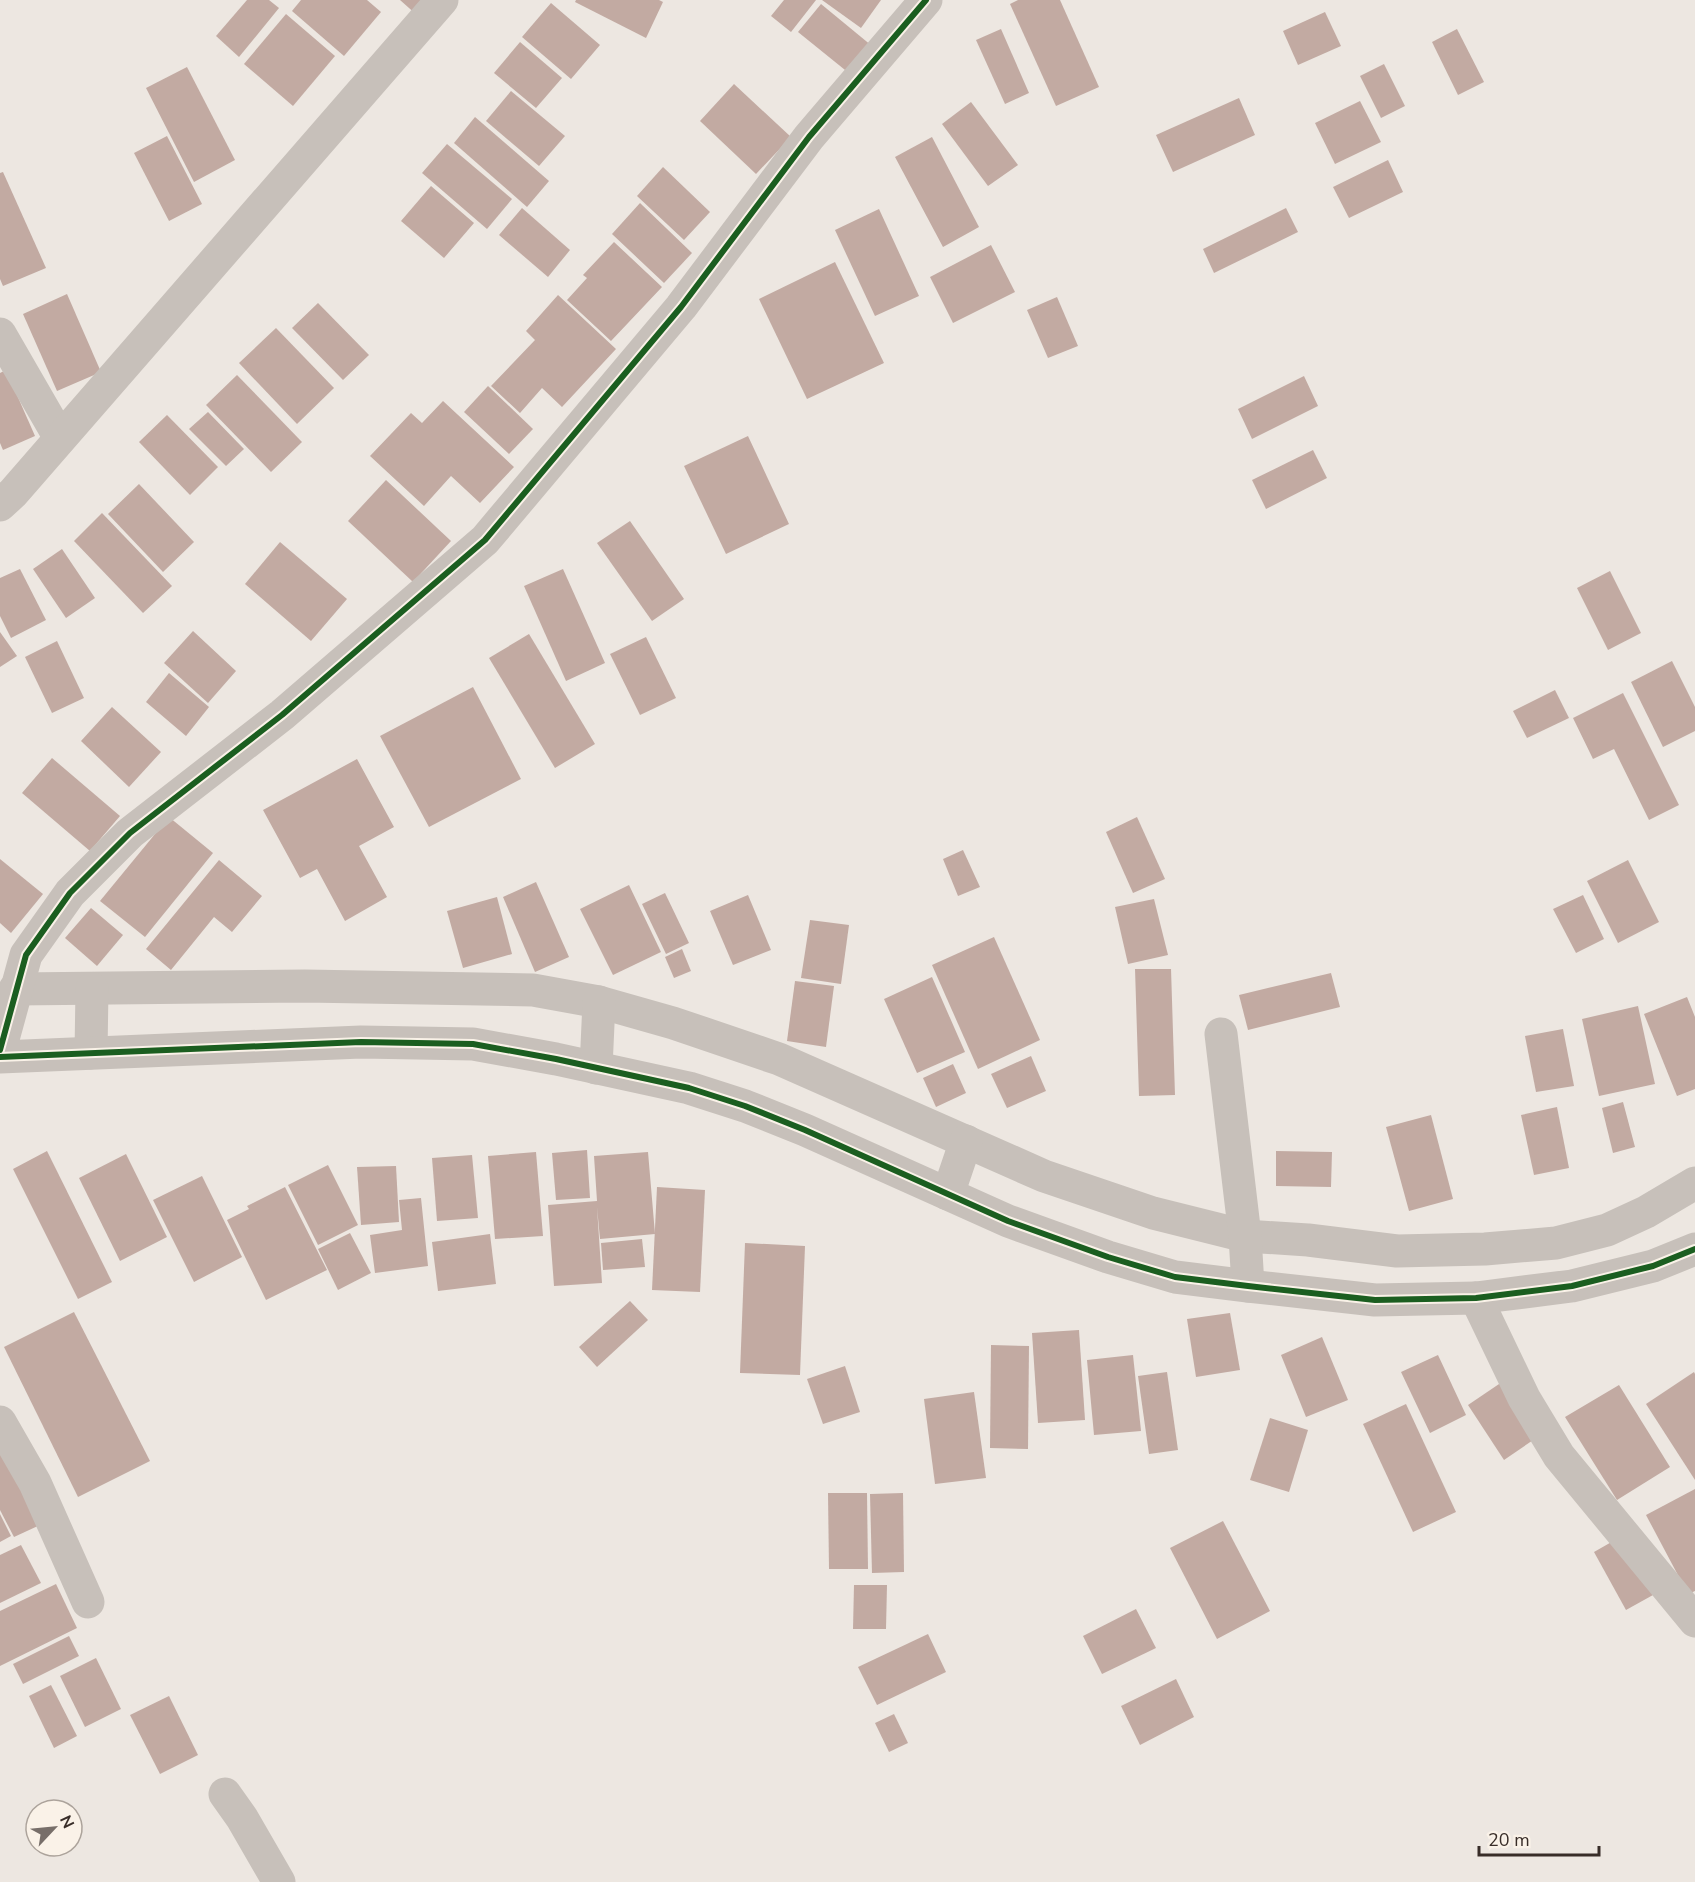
<svg xmlns="http://www.w3.org/2000/svg" width="1695" height="1882" viewBox="0 0 1695 1882" font-family="'Nunito Sans',sans-serif">
<style>
.building{fill:#c2aaa2}
.lines{fill:none;stroke-linecap:round;stroke-linejoin:round}
.street{stroke:#c7c0ba;stroke-width:33}
.cycleway-casing{stroke:#faf2e8;stroke-width:10}
.cycleway{stroke:#1b5e20;stroke-width:6}
</style>
<rect width="100%" height="100%" fill="#ede7e1"/>
<g class="building">
<path d="M247,0H269L279,8L239,57L216,36Z"/>
<path d="M301,0H367L381,12L344,56L292,11Z"/>
<path d="M400,0H431L418,16Z"/>
<path d="M576,0H659L663,2L646,38L575,2Z"/>
<path d="M784,0H816L791,32L771,16Z"/>
<path d="M822,0H881L861,28Z"/>
<path d="M1018,0H1060L1099,87L1056,106L1010,4Z"/>
<path d="M551,3L600,45L571,79L522,37Z"/>
<path d="M821,4L872,46L850,74L798,32Z"/>
<path d="M1325,12L1341,46L1298,65L1283,31Z"/>
<path d="M286,14L335,56L293,106L244,64Z"/>
<path d="M1001,29L1029,93L1005,104L976,40Z"/>
<path d="M1457,29L1484,82L1458,95L1432,42Z"/>
<path d="M520,42L562,78L536,108L494,73Z"/>
<path d="M1384,64L1405,106L1381,118L1360,76Z"/>
<path d="M187,67L235,160L194,182L146,88Z"/>
<path d="M734,84L791,137L756,174L700,121Z"/>
<path d="M511,91L565,136L539,166L486,121Z"/>
<path d="M1239,98L1255,135L1173,172L1156,135Z"/>
<path d="M1360,101L1381,142L1335,164L1315,123Z"/>
<path d="M971,102L1018,165L988,186L942,124Z"/>
<path d="M475,117L549,181L527,207L454,143Z"/>
<path d="M167,136L202,204L169,221L134,153Z"/>
<path d="M932,137L979,227L943,247L895,157Z"/>
<path d="M447,144L512,199L487,229L422,173Z"/>
<path d="M1388,160L1403,192L1349,218L1333,187Z"/>
<path d="M663,167L710,212L684,240L637,196Z"/>
<path d="M3,172L46,268L3,286L0,279V173Z"/>
<path d="M431,186L474,223L444,258L401,221Z"/>
<path d="M640,203L692,253L664,283L612,234Z"/>
<path d="M522,208L570,250L548,277L499,235Z"/>
<path d="M1286,208L1298,232L1214,273L1203,249Z"/>
<path d="M879,209L919,296L875,316L835,230Z"/>
<path d="M614,242L662,287L611,341L567,300L587,278L583,275Z"/>
<path d="M991,245L1015,292L953,323L930,277Z"/>
<path d="M835,262L884,363L807,399L759,299Z"/>
<path d="M67,294L101,372L57,391L23,314Z"/>
<path d="M558,295L616,349L562,407L542,388L520,413L491,386L535,340L526,331Z"/>
<path d="M1057,297L1078,346L1048,358L1027,310Z"/>
<path d="M318,303L369,355L343,380L292,328Z"/>
<path d="M276,328L334,388L297,424L239,363Z"/>
<path d="M6,370L35,436L3,450L0,443V373Z"/>
<path d="M237,375L302,442L271,472L206,405Z"/>
<path d="M1304,376L1318,406L1252,439L1238,409Z"/>
<path d="M488,386L533,429L509,454L464,412Z"/>
<path d="M443,401L514,467L480,503L451,476L424,506L370,456L411,413L422,423Z"/>
<path d="M208,412L244,449L226,466L189,429Z"/>
<path d="M167,415L218,467L190,495L139,442Z"/>
<path d="M748,436L789,524L726,554L684,466Z"/>
<path d="M1313,450L1327,478L1266,509L1252,480Z"/>
<path d="M386,480L451,541L413,582L348,521Z"/>
<path d="M139,484L194,542L163,572L108,514Z"/>
<path d="M102,513L172,586L143,613L74,541Z"/>
<path d="M630,521L684,599L652,621L597,543Z"/>
<path d="M280,542L347,599L311,641L245,584Z"/>
<path d="M62,549L95,598L66,618L33,569Z"/>
<path d="M20,569L46,620L11,638L0,616V578Z"/>
<path d="M563,569L605,663L566,681L524,586Z"/>
<path d="M1610,571L1641,633L1608,650L1577,588Z"/>
<path d="M193,631L236,671L208,703L164,663Z"/>
<path d="M0,632L17,656L0,667Z"/>
<path d="M529,634L595,744L555,768L489,658Z"/>
<path d="M646,637L676,698L640,715L610,654Z"/>
<path d="M57,641L84,698L52,713L25,657Z"/>
<path d="M1672,661L1695,707V731L1663,747L1631,682Z"/>
<path d="M169,673L209,707L186,736L146,702Z"/>
<path d="M473,687L521,779L429,827L380,736Z"/>
<path d="M1555,690L1569,718L1527,738L1513,711Z"/>
<path d="M1623,693L1679,805L1649,820L1614,749L1593,759L1573,718Z"/>
<path d="M112,707L161,752L129,787L81,741Z"/>
<path d="M52,758L120,816L90,851L22,793Z"/>
<path d="M357,759L394,827L359,846L387,897L345,921L317,869L300,878L263,810Z"/>
<path d="M169,817L213,853L145,937L100,901Z"/>
<path d="M1137,817L1165,879L1133,893L1106,832Z"/>
<path d="M963,850L980,887L958,896L943,859Z"/>
<path d="M0,859L43,894L11,933L0,923Z"/>
<path d="M219,860L262,896L232,932L214,917L171,970L146,949Z"/>
<path d="M1628,860L1659,922L1618,943L1587,881Z"/>
<path d="M536,882L569,957L535,972L503,897Z"/>
<path d="M629,885L661,952L613,975L580,909Z"/>
<path d="M665,893L689,943L666,954L642,904Z"/>
<path d="M748,895L771,950L733,965L710,911Z"/>
<path d="M1583,895L1604,939L1576,953L1553,909Z"/>
<path d="M497,897L512,954L463,968L447,911Z"/>
<path d="M1154,899L1168,955L1128,964L1115,907Z"/>
<path d="M91,908L123,935L97,966L65,938Z"/>
<path d="M810,920L849,925L841,984L801,978Z"/>
<path d="M994,937L1040,1040L978,1069L932,965Z"/>
<path d="M682,949L691,971L674,978L665,957Z"/>
<path d="M1135,969H1171L1175,1095L1139,1096Z"/>
<path d="M1331,973L1340,1007L1248,1030L1239,995Z"/>
<path d="M932,977L965,1052L917,1073L884,999Z"/>
<path d="M795,981L834,986L826,1047L787,1041Z"/>
<path d="M1687,997L1695,1017V1089L1677,1096L1644,1014Z"/>
<path d="M1638,1006L1655,1084L1599,1096L1582,1019Z"/>
<path d="M1563,1029L1574,1086L1536,1092L1525,1036Z"/>
<path d="M1031,1056L1046,1091L1007,1108L991,1074Z"/>
<path d="M953,1064L966,1093L936,1107L923,1078Z"/>
<path d="M1623,1102L1635,1147L1613,1153L1602,1108Z"/>
<path d="M1557,1107L1569,1168L1534,1175L1521,1115Z"/>
<path d="M1431,1115L1453,1199L1409,1211L1386,1127Z"/>
<path d="M587,1150L590,1198L556,1200L552,1153Z"/>
<path d="M47,1151L112,1282L78,1299L13,1169Z"/>
<path d="M1276,1151L1332,1152L1331,1187L1276,1186Z"/>
<path d="M536,1152L543,1236L495,1239L488,1156Z"/>
<path d="M648,1152L655,1234L600,1239L597,1207L602,1283L554,1286L548,1205L597,1201L594,1156Z"/>
<path d="M126,1154L167,1237L120,1261L79,1178Z"/>
<path d="M472,1155L478,1218L437,1221L432,1158Z"/>
<path d="M328,1165L358,1225L318,1245L288,1185Z"/>
<path d="M396,1166L399,1222L361,1225L357,1167Z"/>
<path d="M202,1176L242,1257L194,1282L153,1200Z"/>
<path d="M285,1187L327,1270L266,1300L227,1220L249,1209L247,1206Z"/>
<path d="M657,1187L705,1190L700,1292L652,1290Z"/>
<path d="M421,1198L428,1266L375,1273L370,1235L402,1230L399,1200Z"/>
<path d="M350,1233L371,1273L338,1290L318,1249Z"/>
<path d="M490,1234L496,1284L438,1291L432,1242Z"/>
<path d="M642,1239L645,1267L603,1270L601,1243Z"/>
<path d="M745,1243L805,1246L800,1375L740,1373Z"/>
<path d="M630,1301L648,1320L597,1367L579,1347Z"/>
<path d="M74,1312L150,1461L78,1497L4,1347Z"/>
<path d="M1230,1313L1240,1370L1196,1377L1187,1319Z"/>
<path d="M1079,1330L1085,1420L1038,1423L1032,1333Z"/>
<path d="M1322,1337L1348,1400L1306,1417L1281,1355Z"/>
<path d="M991,1345L1029,1346L1028,1449L990,1448Z"/>
<path d="M1133,1355L1141,1431L1094,1435L1087,1360Z"/>
<path d="M1438,1355L1466,1415L1430,1433L1401,1372Z"/>
<path d="M845,1366L860,1412L823,1424L807,1379Z"/>
<path d="M1167,1372L1178,1450L1149,1454L1138,1376Z"/>
<path d="M1694,1372L1695,1374V1480L1646,1404Z"/>
<path d="M1502,1382L1539,1436L1504,1460L1468,1405Z"/>
<path d="M1619,1385L1670,1467L1617,1500L1565,1417Z"/>
<path d="M974,1392L986,1478L935,1484L924,1399Z"/>
<path d="M1406,1404L1456,1512L1413,1532L1363,1424Z"/>
<path d="M1270,1418L1308,1430L1289,1492L1250,1480Z"/>
<path d="M0,1451L40,1525L14,1537L0,1510Z"/>
<path d="M1695,1489V1591L1688,1594L1646,1515Z"/>
<path d="M828,1493H867L868,1569H829Z"/>
<path d="M903,1493L904,1572L872,1573L870,1494Z"/>
<path d="M0,1514L11,1536L0,1542Z"/>
<path d="M1223,1521L1270,1611L1217,1639L1170,1548Z"/>
<path d="M1629,1532L1662,1590L1626,1610L1594,1552Z"/>
<path d="M21,1545L41,1583L0,1603V1555Z"/>
<path d="M56,1584L77,1628L0,1666V1611Z"/>
<path d="M854,1585H887L886,1629H853Z"/>
<path d="M1136,1609L1156,1648L1102,1674L1083,1636Z"/>
<path d="M928,1634L946,1672L877,1705L858,1667Z"/>
<path d="M69,1636L79,1656L23,1684L13,1664Z"/>
<path d="M96,1658L121,1709L85,1727L60,1676Z"/>
<path d="M1176,1679L1194,1717L1140,1745L1121,1706Z"/>
<path d="M51,1685L77,1736L54,1748L29,1696Z"/>
<path d="M169,1696L198,1755L160,1774L130,1715Z"/>
<path d="M894,1714L908,1743L889,1752L875,1723Z"/>
</g>
<g class="lines">
<g class="street">
<path d="M0,334L60,438"/>
<path d="M0,505L13,493L442,0"/>
<path d="M15,989L305,986L533,990L599,1002L673,1023L779,1059L1044,1176L1153,1213L1245,1236L1308,1240L1397,1251L1485,1249L1556,1243L1607,1230L1646,1212L1695,1183"/>
<path d="M1221,1034L1245,1236L1248,1286"/>
<path d="M0,1050L26,955L70,893L130,833L282,715L485,540L681,307L809,137L926,0"/>
<path d="M91,1053L92,989"/>
<path d="M0,1057L361,1042L473,1044L556,1059L689,1088L745,1106L805,1130L1008,1221L1108,1257L1175,1277L1248,1286L1375,1300L1476,1298L1572,1286L1653,1266L1695,1249"/>
<path d="M596,1068L599,1002"/>
<path d="M948,1194L966,1141"/>
<path d="M1476,1298L1524,1398L1559,1456L1695,1621"/>
<path d="M0,1422L35,1483L88,1602"/>
<path d="M225,1794L242,1818L279,1882"/>
</g>
<g class="cycleway-casing">
<g id="cycleway">
<path d="M0,1050L26,955L70,893L130,833L282,715L485,540L681,307L809,137L926,0"/>
<path d="M0,1057L361,1042L473,1044L556,1059L689,1088L745,1106L805,1130L1008,1221L1108,1257L1175,1277L1248,1286L1375,1300L1476,1298L1572,1286L1653,1266L1695,1249"/>
</g>
</g>
<use href="#cycleway" class="cycleway"/>
</g>
<g transform="translate(54 1828) rotate(64)"><circle r="28" fill="#faf2e8" stroke="#aca39b" stroke-width="1.5"/>
<path d="M0-4.5L10 22L0 15L-10 22Z" fill="#776e69"/>
<text y="-9" font-size="16" font-weight="bold" text-anchor="middle" fill="#382d28">N</text>
</g>
<path d="M1479 1846v9h120v-9" fill="none" stroke="#382d28" stroke-width="3"/>
<text x="1488" y="1846" font-size="18" fill="#382d28" stroke="#faf2e8" stroke-width="4.5" paint-order="stroke">20 m</text>
</svg>
